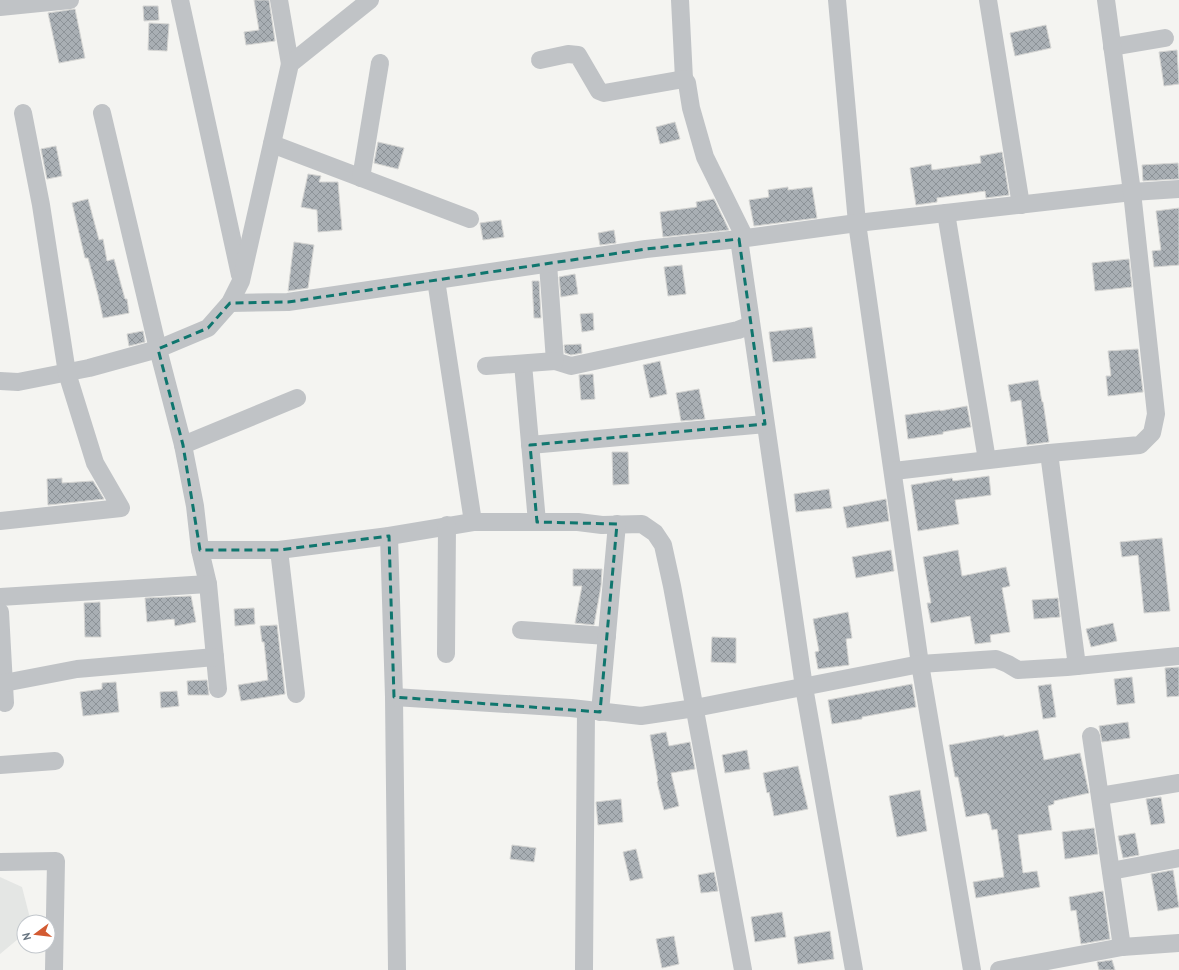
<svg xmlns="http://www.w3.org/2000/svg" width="1179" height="970" viewBox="0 0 1179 970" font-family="'PT Sans',sans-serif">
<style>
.built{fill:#e4e6e4}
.building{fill:url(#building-cross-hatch);stroke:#d5d5d3}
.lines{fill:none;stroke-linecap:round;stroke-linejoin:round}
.minor{stroke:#c0c3c6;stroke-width:18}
.marked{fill:none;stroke:#0f766e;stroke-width:3;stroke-dasharray:8 5;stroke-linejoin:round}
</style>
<defs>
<pattern id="building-cross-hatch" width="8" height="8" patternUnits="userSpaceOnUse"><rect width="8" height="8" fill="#a9afb4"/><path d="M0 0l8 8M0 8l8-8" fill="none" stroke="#8d9398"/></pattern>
</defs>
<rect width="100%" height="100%" fill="#f4f4f1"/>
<path class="built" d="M0,877L22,887L31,922H24V934L0,954Z"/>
<g class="building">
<path d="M254,0H269L275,41L246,45L244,32L259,30Z"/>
<path d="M143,6H158L159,20L144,21Z"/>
<path d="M75,9L85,58L59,63L48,13Z"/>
<path d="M149,23L169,24L167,51L148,50Z"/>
<path d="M1046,25L1051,48L1015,56L1010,33Z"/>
<path d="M1177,50L1179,84L1164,86L1159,52Z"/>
<path d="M675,122L680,139L660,144L656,127Z"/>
<path d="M378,142L404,148L398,169L374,163Z"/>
<path d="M56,146L62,176L47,179L41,149Z"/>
<path d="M1002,152L1009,195L986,198L985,191L937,198V202L916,205L910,168L931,164L932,170L981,163L980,156Z"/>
<path d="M1178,163L1179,179L1143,181L1142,165Z"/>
<path d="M308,174L321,176L319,182H338L342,230L318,232L317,210L301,207Z"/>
<path d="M788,187V190L812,187L817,218L754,226L749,200L769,197L768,190Z"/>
<path d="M88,199L99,240L103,239L107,261L114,259L125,299H127L129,313L103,318L98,295L88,258H85L72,203Z"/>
<path d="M714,199L729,230L663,237L660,212L697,207L696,202Z"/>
<path d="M1179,208V265L1154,267L1152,251L1161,250L1156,211Z"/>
<path d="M501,220L504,237L483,240L480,223Z"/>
<path d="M614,230L616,243L600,245L598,233Z"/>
<path d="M294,242L314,245L308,288L288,291Z"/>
<path d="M1129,259L1132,287L1095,291L1092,263Z"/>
<path d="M682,265L686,294L668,296L664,267Z"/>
<path d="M575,274L578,294L561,297L559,277Z"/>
<path d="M532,281H539L541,318H534Z"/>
<path d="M593,313L594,330L582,332L580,314Z"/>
<path d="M812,327L816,358L773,362L769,332Z"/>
<path d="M143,331L145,342L129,346L127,334Z"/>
<path d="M581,344L582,353L571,355L565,353L564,345Z"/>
<path d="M1138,349L1143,392L1108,396L1106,376H1111L1108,351Z"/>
<path d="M660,361L667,394L650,398L643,365Z"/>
<path d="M593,374L595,399L581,400L579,375Z"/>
<path d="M1038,380L1042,402H1043L1049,442L1027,445L1021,400L1011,402L1008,385Z"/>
<path d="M699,389L705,419L681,421L676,393Z"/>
<path d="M967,406L971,427L943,432V434L908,439L905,415L940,410V411Z"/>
<path d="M612,452H628L629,484L613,485Z"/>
<path d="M989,476L991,495L955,500L959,524L918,531L911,485L952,478L953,481Z"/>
<path d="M62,478V483L93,481L104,499L48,505L47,479Z"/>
<path d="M829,489L832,508L796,512L794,494Z"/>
<path d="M886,499L889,521L847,528L843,507Z"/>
<path d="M1162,538L1170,611L1144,613L1138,555L1122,557L1120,542Z"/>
<path d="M891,550L894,571L856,578L852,557Z"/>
<path d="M958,550L962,576L1006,567L1010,586L1002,588L1010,632L990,635L991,642L975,644L970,616L931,623L927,603H931L923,557Z"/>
<path d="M573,569H602L601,586L594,625L575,623L582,586H573Z"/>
<path d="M191,596L196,622L175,626L174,619L147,622L145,598Z"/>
<path d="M1058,598L1060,617L1034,619L1032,600Z"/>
<path d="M100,602L101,637H85L84,603Z"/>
<path d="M254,608L255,624L235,626L234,609Z"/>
<path d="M848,612L852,638L846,639L849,665L818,669L815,652L819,651L813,619Z"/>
<path d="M1113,623L1117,641L1091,647L1086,629Z"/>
<path d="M277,625L285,694L241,701L238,685L268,680L264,642H262L260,626Z"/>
<path d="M712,637L736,638V663L711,662Z"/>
<path d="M1179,667V696L1167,697L1165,668Z"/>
<path d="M1132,677L1135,703L1117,705L1114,679Z"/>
<path d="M207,680L209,695H188L187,681Z"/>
<path d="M116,682L119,712L83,716L80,692L102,689V683Z"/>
<path d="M912,684L916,707L862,717V719L832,724L828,700Z"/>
<path d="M1051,684L1056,717L1043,719L1038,686Z"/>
<path d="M177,691L179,706L161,708L160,692Z"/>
<path d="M1128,722L1130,738L1102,742L1099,726Z"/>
<path d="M1038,730L1044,760L1080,753L1089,793L1054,801V804L1048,806L1052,830L1018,835L1023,873L1037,871L1040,887L976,898L973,882L1004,877L997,829L992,830L989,815H988L987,813L966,817L958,777H955L949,745L1004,735V737Z"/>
<path d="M666,732L669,746L690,742L695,769L671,773L679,806L664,810L657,782L658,781L650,735Z"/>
<path d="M747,750L750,769L725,773L722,755Z"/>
<path d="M798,766L808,809L774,816L769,792L767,793L763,773Z"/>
<path d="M920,790L927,831L897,837L889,796Z"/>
<path d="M1161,797L1165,823L1151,825L1146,799Z"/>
<path d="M621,799L623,822L598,825L596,802Z"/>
<path d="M1094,828L1098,854L1065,859L1062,832Z"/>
<path d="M1135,833L1139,855L1123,858L1118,836Z"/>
<path d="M512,845L536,848L534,862L510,859Z"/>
<path d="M636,849L643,878L630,881L623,852Z"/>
<path d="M1173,870L1179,907L1158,911L1151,874Z"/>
<path d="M714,872L718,891L701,893L698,875Z"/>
<path d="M1103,891L1110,939L1081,944L1076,910L1071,911L1069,897Z"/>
<path d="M782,912L786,937L755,942L751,917Z"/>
<path d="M830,931L834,959L798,964L794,937Z"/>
<path d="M674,936L679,964L662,968L656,939Z"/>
<path d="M1112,960L1115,970H1099L1097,962Z"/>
</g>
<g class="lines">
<g class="minor">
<path d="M180,0L240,275"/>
<path d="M279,0L290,64"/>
<path d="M680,0L684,79"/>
<path d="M837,0L857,223L920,664L972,970"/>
<path d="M988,0L1021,205"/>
<path d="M0,7L70,0"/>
<path d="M1112,47L1165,38"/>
<path d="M540,60L568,54L578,55L599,91L604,93L684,79L687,83L691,108L705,157L745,238"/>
<path d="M102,113L158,349L183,445L195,506L200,550L208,584L218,689"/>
<path d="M272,144L470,219"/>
<path d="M361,178L380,63"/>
<path d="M946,213L987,460"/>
<path d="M739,239L804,687L854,970"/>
<path d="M548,264L555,361L571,366L738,330L751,325"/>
<path d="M436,280L473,522"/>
<path d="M230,303L288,302L646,249L739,239L857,223L1132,192L1179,189"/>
<path d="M523,364L537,522"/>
<path d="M486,366L555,361"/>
<path d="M0,381L18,382L89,368L158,349L208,328L230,303L241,281L290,64L370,0"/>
<path d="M183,445L297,398"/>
<path d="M530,445L765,424"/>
<path d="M1049,453L1077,666"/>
<path d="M894,471L1049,453L1140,445L1152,433L1156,414L1132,192L1106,0"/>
<path d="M0,521L121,508L95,463L67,373L41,205L23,113"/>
<path d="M389,536L394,697L397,970"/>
<path d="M200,550H279L389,536L473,522H578L602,525L642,524L655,533L663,545L672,586L743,970"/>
<path d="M279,550L296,694"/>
<path d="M0,597L208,584"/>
<path d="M0,612L5,703"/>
<path d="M521,630L607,636"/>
<path d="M446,654L447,525"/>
<path d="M4,683L77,669L215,657"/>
<path d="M394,697L571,708L641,716L695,708L920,664L996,659L1008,664L1018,670L1067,667L1179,656"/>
<path d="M600,712L617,524"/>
<path d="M1091,736L1122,947"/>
<path d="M0,765L55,761"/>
<path d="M1100,796L1179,783"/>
<path d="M0,862L56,861L54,970"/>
<path d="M1111,871L1179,858"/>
<path d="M584,969L586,710"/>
<path d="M999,970L1122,947L1179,943"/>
</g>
</g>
<path class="marked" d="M739,239L765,424L530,445L537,522L617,524L600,712L394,697L389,536L279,550H200L183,445L158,349L208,328L230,303L288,302L646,249Z"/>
<g transform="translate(36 934) rotate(255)"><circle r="19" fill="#ffffff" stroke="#c2c7cc"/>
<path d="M0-3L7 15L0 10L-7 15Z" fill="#d35b32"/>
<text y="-6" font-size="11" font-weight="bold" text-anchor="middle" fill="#66737f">N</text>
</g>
</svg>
